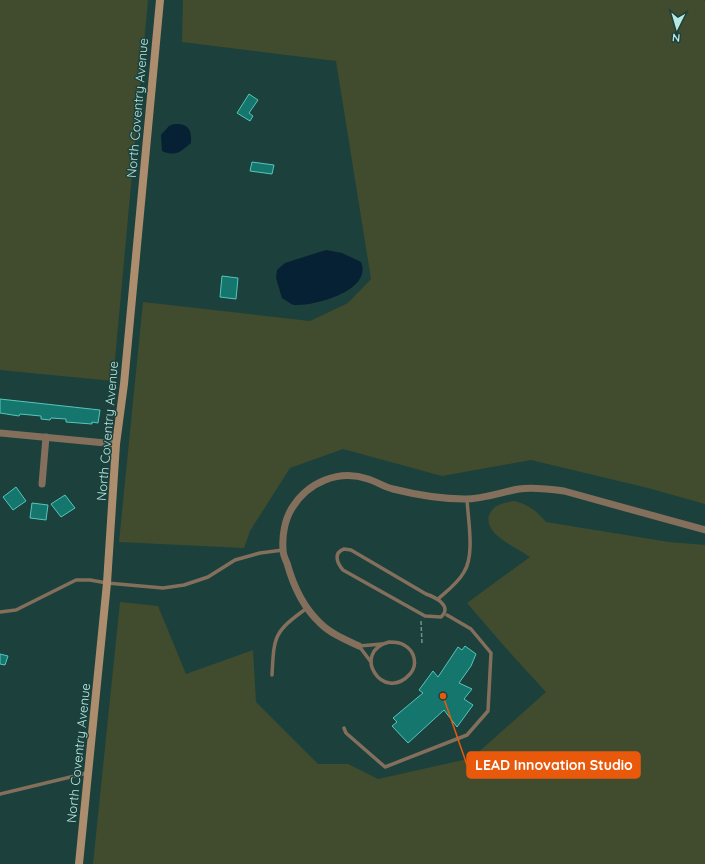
<svg xmlns="http://www.w3.org/2000/svg" width="705" height="864" viewBox="0 0 705 864" font-family="Quicksand,sans-serif">
<style>
.green{fill:#404c2d}
.water{fill:#062034}
.building{fill:#15766e;stroke:#55c7bb}
.lines{fill:none;stroke-linecap:round;stroke-linejoin:round}
.path{stroke:#6b9690;stroke-width:1.5;stroke-dasharray:4 2;stroke-linecap:butt}
.lane{stroke:#836f5c;stroke-width:3.5}
.street{stroke:#836f5c;stroke-width:7}
.secondary{stroke:#ac8d6e;stroke-width:8}
.labels{text-anchor:middle;stroke-width:3;stroke-linejoin:round;paint-order:stroke}
.street-label{font-size:13px;fill:#b7e9e2;stroke:#1c403c}
.leader{fill:none;stroke:#e8590c;stroke-width:1.5}
.callout-dot{fill:#e8590c;stroke:#1c403c;stroke-width:1.5}
.callout{fill:#e8590c;stroke:#e8590c;stroke-width:1.5}
.callout-label{font-size:14px;text-anchor:middle;font-weight:bold;fill:#fff}
</style>
<rect width="100%" height="100%" fill="#1c403c"/>
<g class="green">
<path d="M0,0H148L113,381L0,370Z"/>
<path d="M183,0H703L705,1V504L648,488L531,460L442,476L343,449L290,468L250,531L244,548L119,542L143,302L310,321L348,303L371,279L336,61L182,42Z"/>
<path d="M514,501C530,505 536,511 546,522L669,542L705,545V864H93L120,602L158,606L186,674L253,650L256,702L318,764H348L378,779L472,758L546,692L504,646L467,603L530,557C518,548 480,533 490,513C495,504 504,503 514,501Z"/>
</g>
<g class="water">
<path d="M174,124C188,123 192,129 191,143C180,152 176,157 162,151L161,135L169,126Z"/>
<path d="M326,250L342,253L361,262C373,290 316,306 295,305C291,305 286,300 282,298L276,278L277,270L285,263Z"/>
</g>
<g class="building">
<path d="M249,94L258,100L249,113L253,116L250,121L237,113Z"/>
<path d="M252,162L274,165L272,174L250,171Z"/>
<path d="M222,276L238,278L236,299L220,297Z"/>
<path d="M0,399L100,410L98,423L92,422V424L66,422V419L51,418L50,420L41,419V416L20,414L19,416L0,413Z"/>
<path d="M16,487L26,501L13,510L3,497Z"/>
<path d="M65,495L75,508L61,517L51,504Z"/>
<path d="M32,503L48,505L46,520L30,518Z"/>
<path d="M465,646L476,654L471,666L459,683L472,689L464,699L473,705L457,727L444,710L408,743L392,726L397,722L393,718L423,693L419,690L433,671L438,677L458,647L462,650Z"/>
<path d="M0,654L8,656L5,665L0,664Z"/>
</g>
<g class="lines">
<path class="path" d="M421,621L422,644"/>
<g class="lane">
<path d="M344,549L351,550L426,594C435,597 453,606 441,617L425,616L343,570C337,563 333,553 344,549Z"/>
<path d="M438,599C447,591 458,583 464,572C475,555 468,520 467,499"/>
<path d="M0,612L16,610L76,580H90L107,583L163,588L184,585L208,577L235,560L260,553L283,550"/>
<path d="M389,642C395,642 400,642 404,645C415,651 418,665 410,674C383,704 350,652 389,642Z"/>
<path d="M359,646L382,644"/>
<path d="M359,646L371,662"/>
<path d="M272,675C274,635 274,632 307,608"/>
<path d="M344,728L346,733L385,767L467,735L488,711L491,653L471,629L447,615"/>
<path d="M0,794L87,773"/>
</g>
<g class="street">
<path d="M0,433L116,444"/>
<path d="M42,484L46,437"/>
<path d="M359,646C346,640 331,634 320,623C303,607 293,585 287,563C285,559 283,553 283,549C282,535 285,519 292,508C308,482 339,469 368,479C377,482 385,487 393,489C417,495 441,499 465,499C484,499 501,492 519,489C534,487 549,489 564,491L705,530"/>
</g>
<path class="secondary" d="M79,864L107,583L116,444L124,384L160,0"/>
</g>
<g class="labels">
<g class="street-label">
<text transform="translate(137 108) rotate(-85)" y="5">North Coventry Avenue</text>
<text transform="translate(107 431) rotate(-85)" y="5">North Coventry Avenue</text>
<text transform="translate(78 753) rotate(-84)" y="5">North Coventry Avenue</text>
</g>
</g>
<path class="leader" d="M443 696L467 765"/>
<circle class="callout-dot" cx="443" cy="696" r="4"/>
<rect class="callout" x="467" y="752" width="173" height="26" rx="4"/>
<g class="callout-label">
<text x="554" y="770">LEAD Innovation Studio</text>
</g>
<g transform="translate(677 28) rotate(185)" stroke="#1c403c" stroke-width="3" paint-order="stroke">
<path d="M0-3L7 15L0 10L-7 15Z" fill="#b7e9e2"/>
<text y="-6" font-size="11" font-weight="bold" text-anchor="middle" fill="#b7e9e2">N</text>
</g>
</svg>
